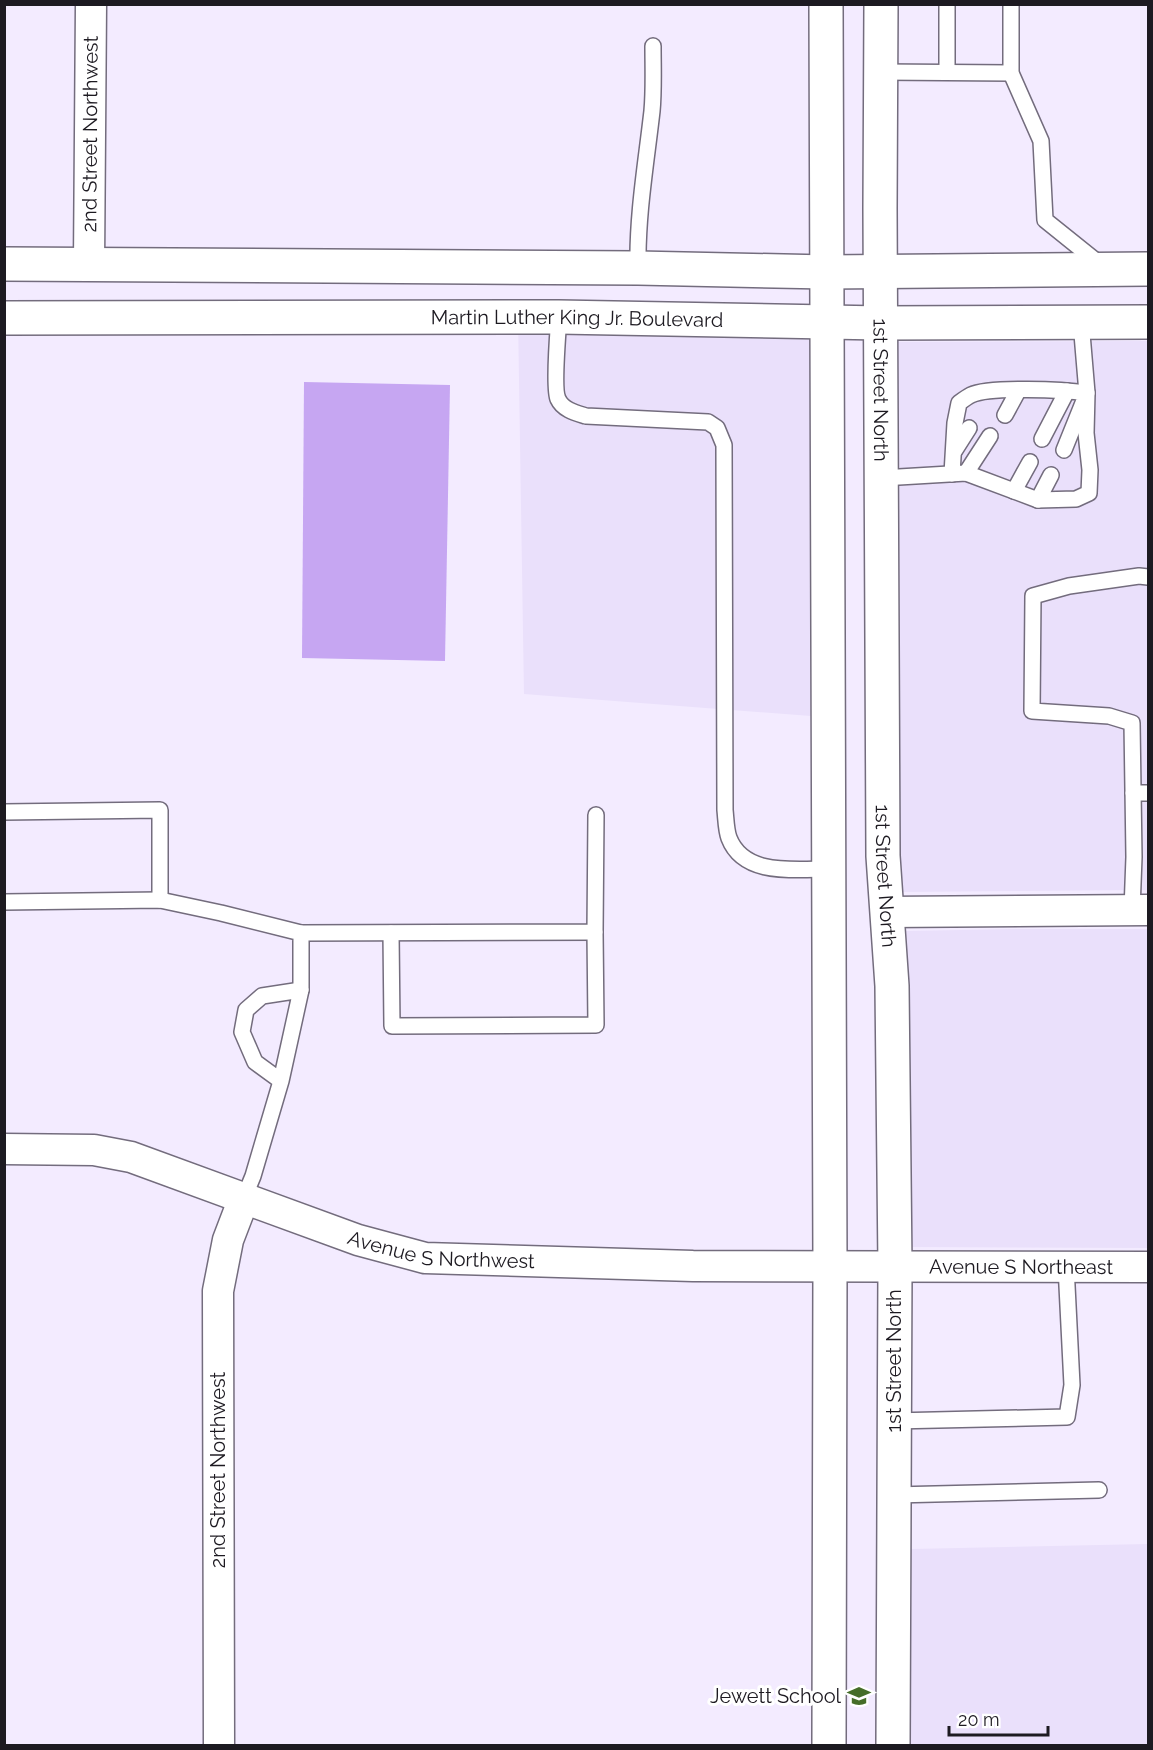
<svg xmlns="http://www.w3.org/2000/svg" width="1153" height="1750" viewBox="0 0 1153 1750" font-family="Raleway,sans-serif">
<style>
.built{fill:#eae0fb}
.water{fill:#c6a6f2}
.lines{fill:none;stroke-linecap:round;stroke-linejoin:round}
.lane-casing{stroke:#736c7d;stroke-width:18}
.street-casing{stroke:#736c7d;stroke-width:33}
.secondary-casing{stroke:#736c7d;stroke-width:36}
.lane{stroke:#fff;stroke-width:15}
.street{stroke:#fff;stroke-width:30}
.secondary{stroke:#fff;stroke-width:33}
.labels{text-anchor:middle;stroke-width:6;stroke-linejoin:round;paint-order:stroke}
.street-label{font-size:20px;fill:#1d1a21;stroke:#fff}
.poi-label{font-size:20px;fill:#1d1a21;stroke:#fff;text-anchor:end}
</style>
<rect width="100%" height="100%" fill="#f3ebff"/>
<g class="built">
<path d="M518,315H809L811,716L524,694Z"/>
<path d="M1148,341V890L903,892L900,855L898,342Z"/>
<path d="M1015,929H1148V1248L911,1247L910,1004L906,931Z"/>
<path d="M1148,1544V1745H910L911,1549Z"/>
</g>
<path class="water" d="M304,382L450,385L445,661L302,658Z"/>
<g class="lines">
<g class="lane-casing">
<g id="lane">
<path d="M1011,4V73L1041,141L1045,220L1101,265"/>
<path d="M881,72L1011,73"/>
<path d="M947,72V4"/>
<path d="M638,268C637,215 646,164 652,111C654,90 653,68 653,46"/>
<path d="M559,317C558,331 553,389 558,399C563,410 576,413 586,416L708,422L717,428L724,445L725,810C726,819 726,830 729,838C744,877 796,869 829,869"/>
<path d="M1005,415L1018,391"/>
<path d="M1042,439L1067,391"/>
<path d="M955,450L969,428"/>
<path d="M966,473L990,436"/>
<path d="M952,474L955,423L959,403C963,400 967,397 971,395C989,386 1065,390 1087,393L1064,450"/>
<path d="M882,478L966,473L1038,500L1076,499L1089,493L1090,470L1086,433L1087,393L1081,322"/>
<path d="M1014,491L1030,462"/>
<path d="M1038,500L1051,475"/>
<path d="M1133,793H1148"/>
<path d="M4,812L160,810V900"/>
<path d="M4,902L160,900L221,913L301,933V990"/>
<path d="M1132,910L1134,857L1132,723L1109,716L1032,711L1033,596L1069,586L1139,576L1148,577"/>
<path d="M301,933L595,932L596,815"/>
<path d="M391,933L392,1026L596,1025L595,932"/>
<path d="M244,1198L253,1176L281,1081L255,1062L242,1032L246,1010L262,996L301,990L281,1081"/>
<path d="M893,1421L1067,1417L1072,1385L1066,1266"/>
<path d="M894,1495L1099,1490"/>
</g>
</g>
<g class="street-casing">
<g id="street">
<path id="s1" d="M89,264L91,4"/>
<path d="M888,912L1148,910"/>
<path id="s2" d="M4,1149L94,1150L131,1157L358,1240L425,1258L693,1266L1148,1267"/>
<path d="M219,1746L218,1291L228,1240L244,1198"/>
</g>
</g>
<g class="secondary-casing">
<g id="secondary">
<path d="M826,4L830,1265L829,1746"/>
<path id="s3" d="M881,4L880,208L883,856L892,986L895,1266L893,1746"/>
<path d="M4,264L638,268L827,272L1148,269"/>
<path id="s4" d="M4,318L559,317L881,323L1148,322"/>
</g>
</g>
<use href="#lane" class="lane"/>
<use href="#street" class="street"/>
<use href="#secondary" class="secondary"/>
</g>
<defs>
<g id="school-bare" transform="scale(1.8)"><path d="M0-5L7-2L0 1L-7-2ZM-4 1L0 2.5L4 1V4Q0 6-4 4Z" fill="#456d29" stroke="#fff" stroke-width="2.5" paint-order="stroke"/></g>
</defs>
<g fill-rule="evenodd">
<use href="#school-bare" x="859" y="1696"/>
</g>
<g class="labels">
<g class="street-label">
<text dy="7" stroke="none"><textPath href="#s1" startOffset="130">2nd Street Northwest</textPath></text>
<text dy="7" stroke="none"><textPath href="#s4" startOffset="573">Martin Luther King Jr. Boulevard</textPath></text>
<text dy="7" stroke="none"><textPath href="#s3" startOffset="386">1st Street North</textPath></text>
<text dy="7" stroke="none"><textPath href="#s3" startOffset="872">1st Street North</textPath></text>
<text dy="7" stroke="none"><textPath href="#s2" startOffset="454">Avenue S Northwest</textPath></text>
<text dy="7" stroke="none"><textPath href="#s2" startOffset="1035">Avenue S Northeast</textPath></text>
<text transform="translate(894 1361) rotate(-90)" y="7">1st Street North</text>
<text transform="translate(218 1470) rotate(-90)" y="7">2nd Street Northwest</text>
</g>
<g class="poi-label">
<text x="841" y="1703">Jewett School</text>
</g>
</g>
<rect width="1153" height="1750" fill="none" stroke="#1d1a21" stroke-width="12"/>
<path d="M949 1726v9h99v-9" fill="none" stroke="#1d1a21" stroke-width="3"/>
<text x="958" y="1726" font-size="18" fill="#1d1a21" stroke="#ffffff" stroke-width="4.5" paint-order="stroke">20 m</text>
</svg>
